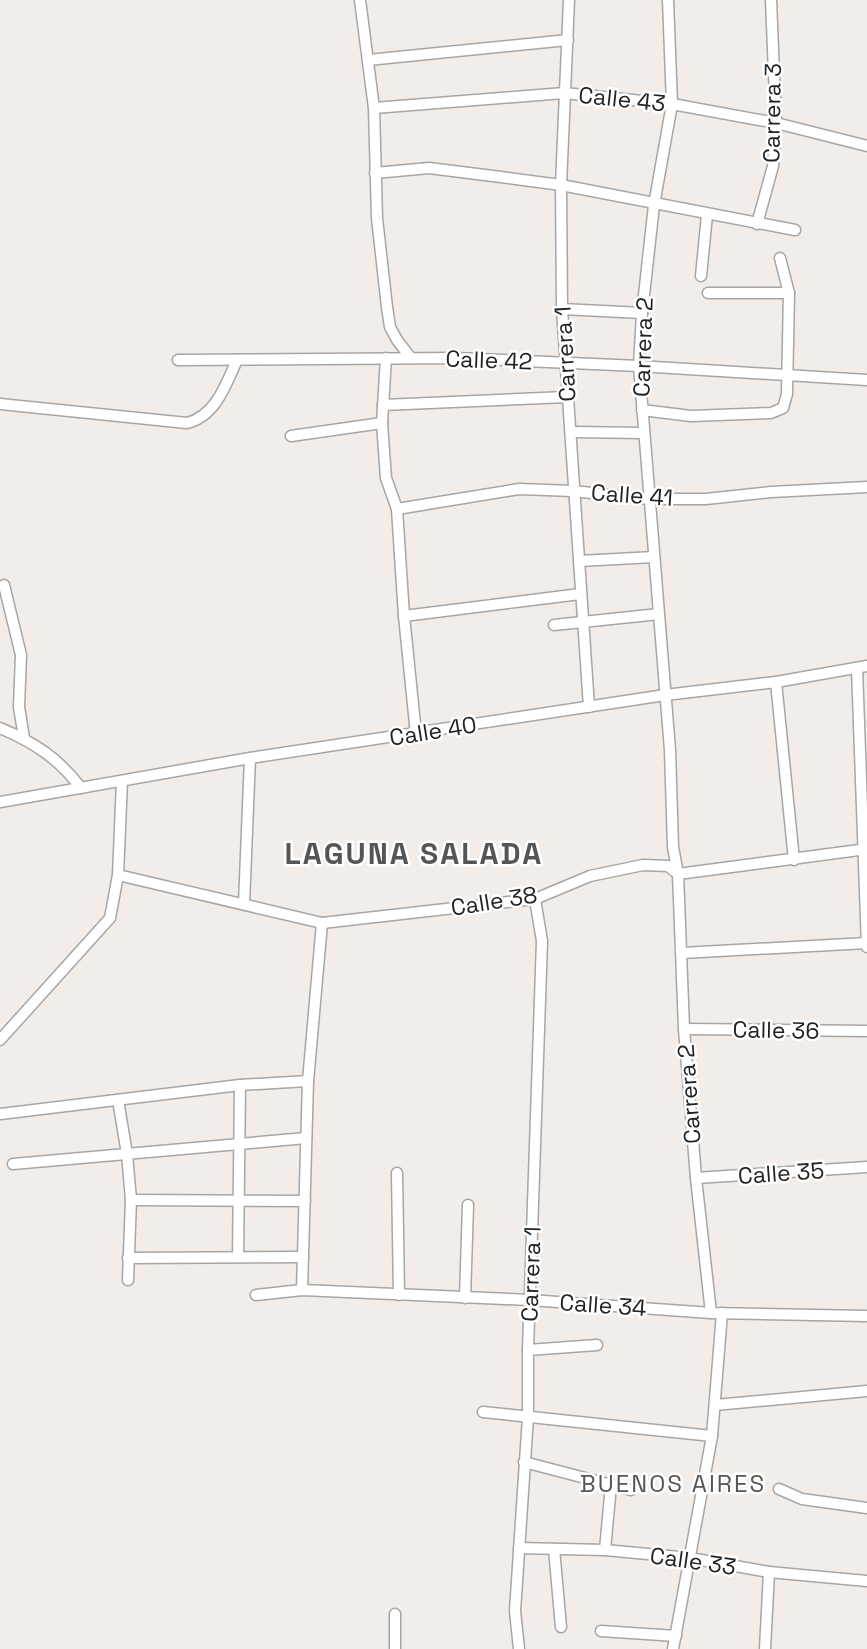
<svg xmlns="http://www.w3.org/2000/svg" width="867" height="1649" viewBox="0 0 867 1649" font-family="'Space Grotesk',sans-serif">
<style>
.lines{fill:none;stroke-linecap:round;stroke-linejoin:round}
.minor-casing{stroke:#a6a6a6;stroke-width:13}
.minor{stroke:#fff;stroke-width:10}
.labels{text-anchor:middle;stroke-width:5;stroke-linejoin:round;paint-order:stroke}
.street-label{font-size:23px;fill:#222;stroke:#fff}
.neighbourhood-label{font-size:24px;letter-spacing:2px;fill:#555;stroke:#fff}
.district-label{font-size:30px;font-weight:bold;letter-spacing:2px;fill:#555;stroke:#fff}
</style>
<rect width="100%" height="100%" fill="#f2ede8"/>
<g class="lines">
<g class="minor-casing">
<g id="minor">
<path d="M360,0L374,108L377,218L387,307L390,327L397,340L410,357"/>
<path d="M569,0L561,185L562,309L589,707"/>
<path d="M668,0L672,104L654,205L642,313L639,366L670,750L673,847L678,874L684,1029L696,1178L711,1313"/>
<path d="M368,60L568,40"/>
<path d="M374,108L564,93L672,104L776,123L867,146"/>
<path d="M375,173L429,168L501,177L561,185L795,230"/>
<path d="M757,224L773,166L776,123L771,0"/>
<path d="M701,276L707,215"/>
<path d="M708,293H789"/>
<path d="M562,309L642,313"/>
<path d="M386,358L382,423L386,478L397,509L404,616L416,734"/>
<path d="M178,360L456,358L639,366L867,380"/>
<path d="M0,404L187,423C216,416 226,384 237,360"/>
<path d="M383,405L566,397"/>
<path d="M642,410L691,416L771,413L783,408L787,394L789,293L780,258"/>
<path d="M571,432L643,433"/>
<path d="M291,436L382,423"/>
<path d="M397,509L519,489L573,491L649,499H706L771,492L867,487"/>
<path d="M579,561L654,557"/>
<path d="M4,585L21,655L19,707L24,738"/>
<path d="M404,616L580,594"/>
<path d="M554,625L659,614"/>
<path d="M857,668L867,947"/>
<path d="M776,682L794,860"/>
<path d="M0,728C34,742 59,759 81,788"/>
<path d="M0,802L250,758L665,695L776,682L867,666"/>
<path d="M118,875L322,923L535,899L590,876L643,865L668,866L678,874L867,849"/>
<path d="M244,904L250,758"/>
<path d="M682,953L867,943"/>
<path d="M684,1029L867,1031"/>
<path d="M0,1040L110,918L118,875L122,781"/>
<path d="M118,1100L127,1154L131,1200L128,1280"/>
<path d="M0,1114L240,1085L308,1081"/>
<path d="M13,1164L306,1138"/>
<path d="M397,1173L399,1295"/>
<path d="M696,1178L867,1167"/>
<path d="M131,1200L305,1201"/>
<path d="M238,1257L240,1085"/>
<path d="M128,1258L303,1257"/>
<path d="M302,1290L308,1081L322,923"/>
<path d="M256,1295L302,1290L530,1300L711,1313L867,1316"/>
<path d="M465,1298L468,1205"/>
<path d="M528,1350L597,1345"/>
<path d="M715,1405L867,1391"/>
<path d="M483,1412L712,1436"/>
<path d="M524,1462L631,1490"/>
<path d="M779,1489L802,1499L867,1508"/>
<path d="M519,1548L605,1550L690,1558L769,1572L867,1581"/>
<path d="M554,1549L561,1627"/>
<path d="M605,1550L611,1485"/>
<path d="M395,1614V1649"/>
<path d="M601,1631L676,1636"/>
<path d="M519,1649L515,1611L528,1417V1350L542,941L535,899"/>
<path d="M673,1649L712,1436L722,1313"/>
<path d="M765,1649L769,1572"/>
</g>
</g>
<use href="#minor" class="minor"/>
</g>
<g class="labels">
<g class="street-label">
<text transform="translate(622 99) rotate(6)" y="8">Calle 43</text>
<text transform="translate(772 113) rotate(-89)" y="8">Carrera 3</text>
<text transform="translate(643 347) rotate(-88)" y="8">Carrera 2</text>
<text transform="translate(565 354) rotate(-93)" y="8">Carrera 1</text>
<text transform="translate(489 360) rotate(2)" y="8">Calle 42</text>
<text transform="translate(632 495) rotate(4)" y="8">Calle 41</text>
<text transform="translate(433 731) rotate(-9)" y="8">Calle 40</text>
<text transform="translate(494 901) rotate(-9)" y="8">Calle 38</text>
<text transform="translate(776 1030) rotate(1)" y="8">Calle 36</text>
<text transform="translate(689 1094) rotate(-94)" y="8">Carrera 2</text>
<text transform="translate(781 1173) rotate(-4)" y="8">Calle 35</text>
<text transform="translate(531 1274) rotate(-88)" y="8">Carrera 1</text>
<text transform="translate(603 1305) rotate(4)" y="8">Calle 34</text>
<text transform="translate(693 1561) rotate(8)" y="8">Calle 33</text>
</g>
<g class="neighbourhood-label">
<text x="673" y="1492">BUENOS AIRES</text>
</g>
<g class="district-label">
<text x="414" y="864">LAGUNA SALADA</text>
</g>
</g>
</svg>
